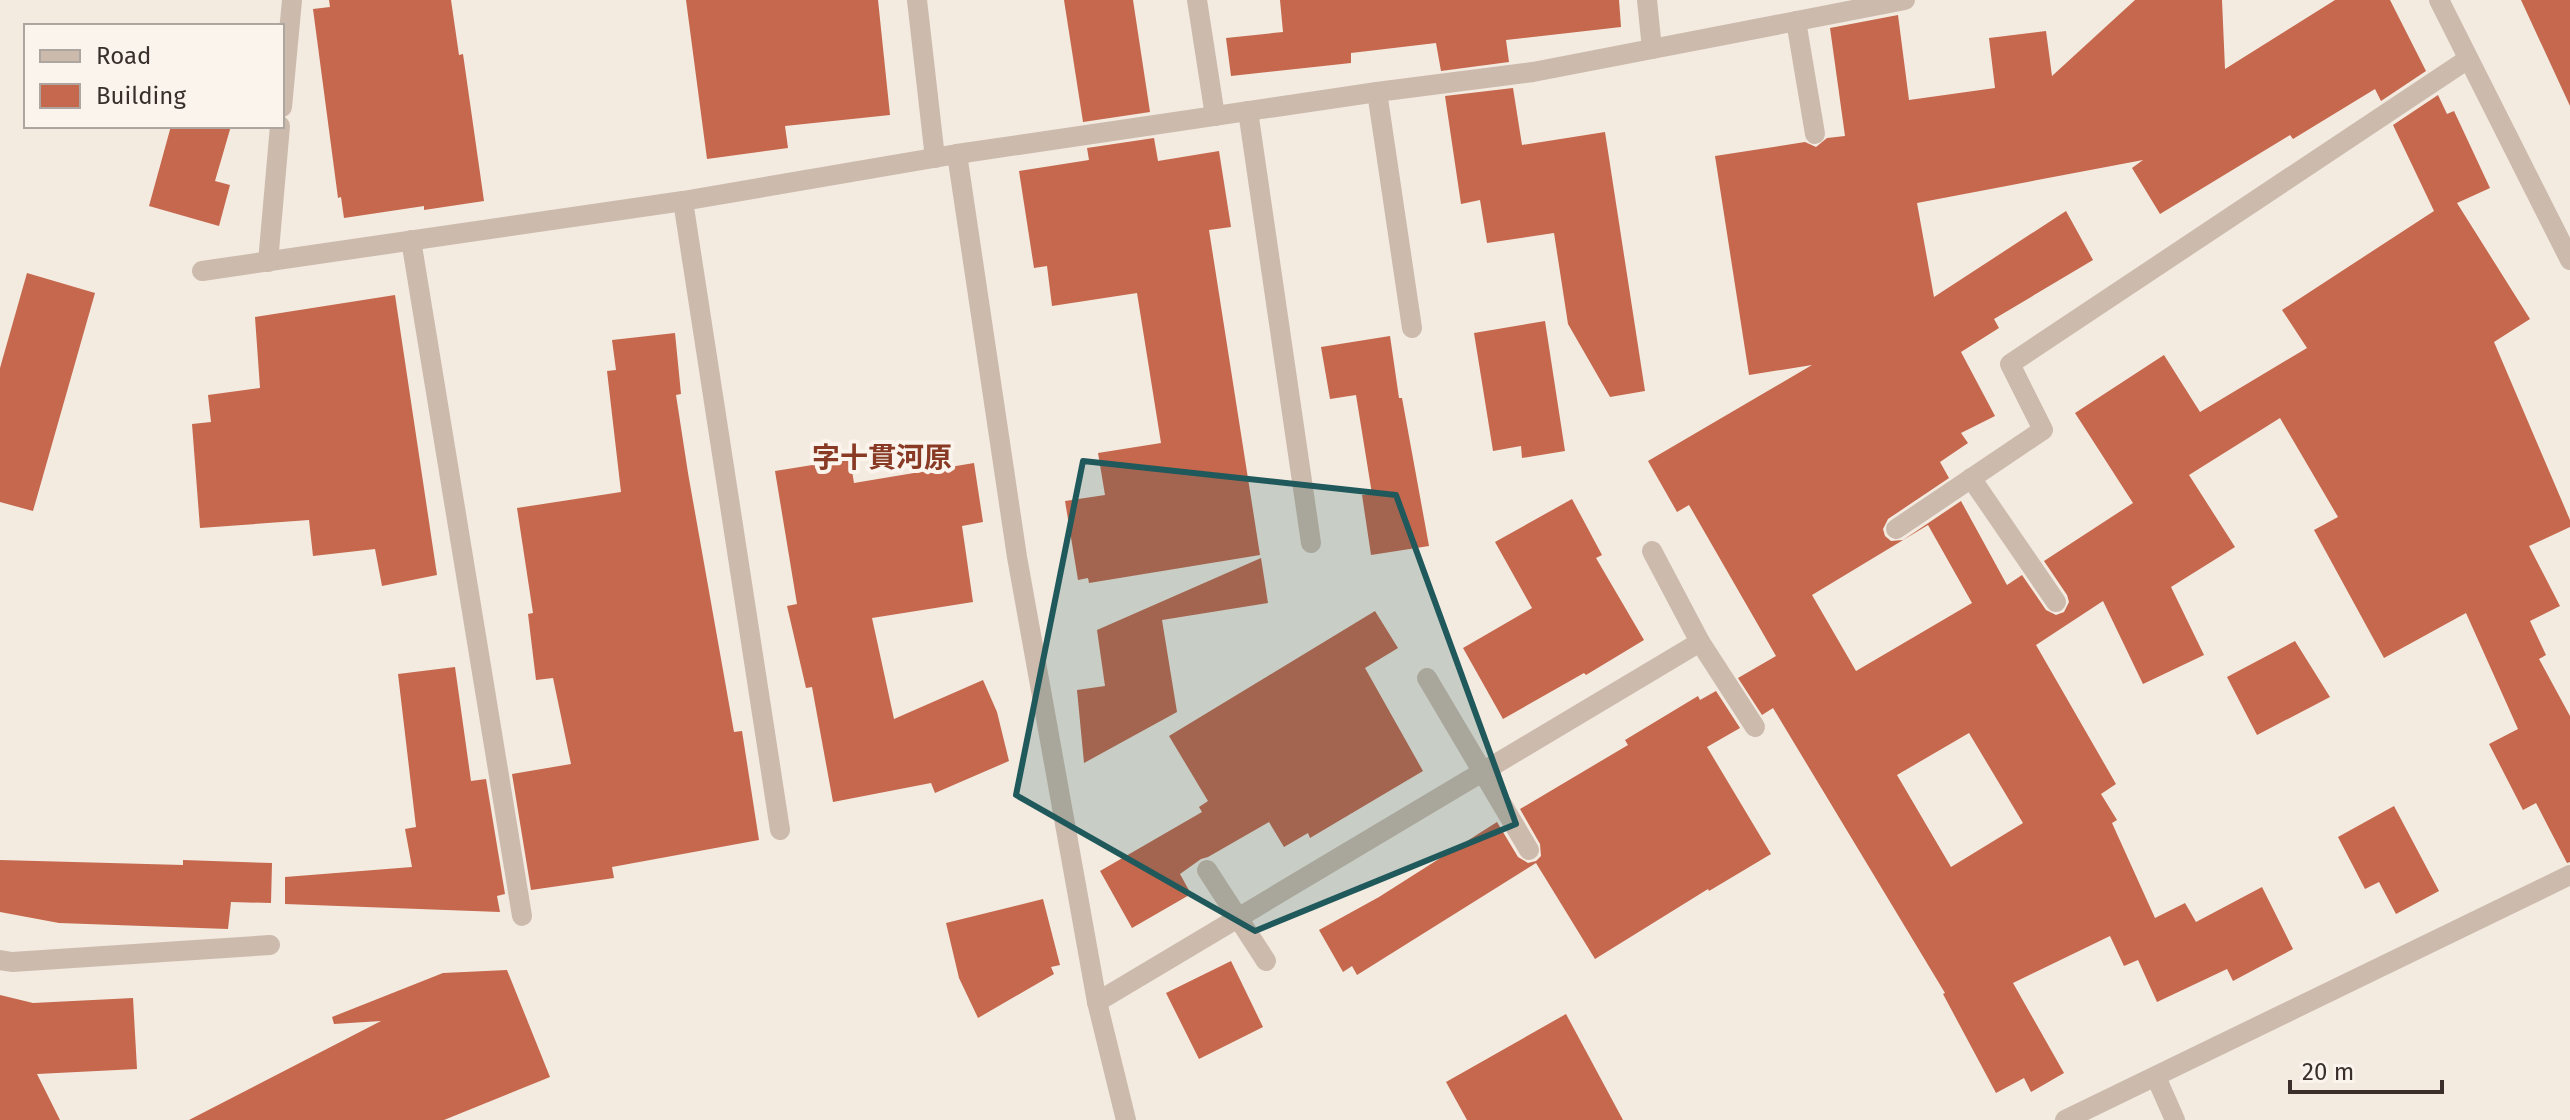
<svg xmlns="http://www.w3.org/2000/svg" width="2570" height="1120" viewBox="0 0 2570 1120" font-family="'Fira Sans','Noto Sans JP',sans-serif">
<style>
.building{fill:#c5684d;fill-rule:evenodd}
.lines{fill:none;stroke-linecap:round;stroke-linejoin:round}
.minor{stroke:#ccbaac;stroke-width:20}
.marked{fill:#20595b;fill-opacity:0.2;stroke:#20595b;stroke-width:6;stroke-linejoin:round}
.labels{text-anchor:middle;stroke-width:8;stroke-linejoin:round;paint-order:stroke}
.quarter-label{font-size:28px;font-weight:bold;fill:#883a24;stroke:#faf4ed}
</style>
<rect width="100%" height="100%" fill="#f3eae0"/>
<g class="building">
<path d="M329,0H451L459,55L463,54L484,201L424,210V206L344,218L341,197L338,198L313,9L330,7Z"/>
<path d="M686,0H878L890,115L785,126L788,148L707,159Z"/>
<path d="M1064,0H1133L1150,112L1083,122Z"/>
<path d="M1280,0H1619L1621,27L1506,40L1509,62L1441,71L1436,43L1351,53V63L1231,76L1226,38L1283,32Z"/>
<path d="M2135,0H2222L2225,69L2335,0H2390L2426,71L2381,101L2375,89L2293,139L2290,135L2160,214L2132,168L2143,160L1917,203L1934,297L2066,211L2093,260L1994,319L1999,328L1961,352L1995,416L1961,433L1968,443L1940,462L1949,478L1888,519L1883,529L1885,536L1891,541L1903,540L1961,501L2007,585L2022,575L2046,610L2056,615L2064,612L2069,602L2067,595L2044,561L2133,503L2075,413L2164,355L2200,412L2307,348L2282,310L2434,211L2393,125L2438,95L2447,114L2454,111L2490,188L2457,203L2530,319L2494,342L2570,520V527L2529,546L2560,606L2530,621L2546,655L2539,659L2570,716V862L2567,863L2536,803L2523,810L2489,744L2518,729L2466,613L2384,658L2314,530L2338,517L2280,418L2189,475L2235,547L2171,587L2204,655L2143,684L2103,601L2036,645L2116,784L2101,794L2117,820L2112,823L2155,918L2185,903L2196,922L2262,887L2293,949L2233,981L2227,969L2157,1002L2138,960L2124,966L2110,936L2013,983L2064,1073L2031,1092L2024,1078L1996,1093L1943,994L1945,993L1773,708L1762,715L1738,678L1776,656L1689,505L1677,512L1648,461L1812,365L1749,375L1715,156L1805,142L1816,147L1827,138L1845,136L1830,28L1898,15L1909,100L1995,88L1989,38L2046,31L2052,76ZM1928,525L1972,603L1856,671L1812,595ZM1969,733L2023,823L1951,867L1897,775Z"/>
<path d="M2521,0H2570V106Z"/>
<path d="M1513,88L1522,145L1605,132L1645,391L1610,397L1568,324L1554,233L1487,243L1480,200L1461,204L1445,96Z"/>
<path d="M171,126H231L215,181L230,185L219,226L149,206Z"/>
<path d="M1154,138L1158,161L1219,151L1231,227L1209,230L1260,555L1089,583L1088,578L1078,580L1065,501L1105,495L1098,453L1161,443L1137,293L1052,306L1047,266L1034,268L1019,171L1089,160L1087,148Z"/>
<path d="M27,273L95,293L33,511L0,502V368Z"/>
<path d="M395,295L437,575L382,586L375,549L313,556L309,520L200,528L192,424L211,422L208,395L260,388L255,317Z"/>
<path d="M1545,321L1565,451L1522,458L1521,446L1493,451L1474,333Z"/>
<path d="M675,333L681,394L676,395L688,473L734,732L742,731L759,840L612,867L614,878L531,890L512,774L571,764L553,678L536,680L528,614L533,613L517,508L621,492L607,371L616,370L612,340Z"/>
<path d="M1390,336L1399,398H1402L1429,546L1371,555L1362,495L1372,494L1356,395L1330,399L1321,347Z"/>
<path d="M850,459L854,483L974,463L983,522L962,526L973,602L872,618L894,719L983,680L997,712L1009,761L935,793L931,783L833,802L812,687L806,688L787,606L797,604L775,471Z"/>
<path d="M1572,499L1602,555L1596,558L1644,640L1586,675L1584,673L1503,719L1463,648L1532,608L1495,542Z"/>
<path d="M1261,558L1268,603L1162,620L1177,712L1084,763L1077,690L1105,686L1097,630Z"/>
<path d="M1375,611L1398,648L1365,668L1423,771L1310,838L1308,833L1284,847L1269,822L1208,857L1201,859L1180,874L1191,894L1132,928L1100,871L1202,812L1199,807L1208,801L1169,736Z"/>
<path d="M2295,641L2330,697L2257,735L2227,677Z"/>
<path d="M455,667L471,781L486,779L505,894L497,896L500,912L285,904V877L412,867L405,829L416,827L398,674Z"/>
<path d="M1716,691L1740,728L1707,747L1771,854L1709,891L1708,889L1595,959L1536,863L1357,975L1352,966L1343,972L1319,930L1379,897L1497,822L1518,857L1528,863L1536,861L1541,856L1540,844L1520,809L1628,745L1625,740L1698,696L1700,700Z"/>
<path d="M2394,806L2439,891L2396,914L2379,882L2365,889L2338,837Z"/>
<path d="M0,860L183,865V860L272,863L271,903L231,902L228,929L59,923L0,912Z"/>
<path d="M1043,899L1060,965L1051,967L1054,974L978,1018L959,978L946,923Z"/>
<path d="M1231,961L1263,1027L1199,1059L1166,993Z"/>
<path d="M507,970L550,1077L444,1120H189L381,1021L334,1024L332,1017L443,973Z"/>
<path d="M0,995L33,1003L133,998L137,1069L37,1074L60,1120H0Z"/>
<path d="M1566,1014L1623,1120H1467L1446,1082Z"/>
</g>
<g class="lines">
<g class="minor">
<path d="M917,0L935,158"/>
<path d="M1197,0L1215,116"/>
<path d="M1647,0L1652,49"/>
<path d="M2439,0L2570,260"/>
<path d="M1796,21L1815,134"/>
<path d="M1377,92L1412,328"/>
<path d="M282,107L292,0"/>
<path d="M1248,111L1311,543"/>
<path d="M957,154L1017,557L1097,1002L1126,1120"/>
<path d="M683,201L780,830"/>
<path d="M411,240L522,916"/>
<path d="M268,262L280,126"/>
<path d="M202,271L683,201L957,154L1377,92L1533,72L1905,0"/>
<path d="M1971,478L2056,602"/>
<path d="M1896,529L2043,430L2010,364L2468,59"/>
<path d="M1652,551L1700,642L1755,727"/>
<path d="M1427,678L1529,850"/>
<path d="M1207,870L1266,961"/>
<path d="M0,960L12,962L270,945"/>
<path d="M1097,1002L1700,642"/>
<path d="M2156,1077L2175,1120"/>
<path d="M2065,1120L2570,875"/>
</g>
</g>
<path class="marked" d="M1083,461L1396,495L1516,824L1255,931L1016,795Z"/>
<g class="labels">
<g class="quarter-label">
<text x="882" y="467">字十貫河原</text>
</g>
</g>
<rect x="24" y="24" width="260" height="104" fill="#faf4ed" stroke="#ada59f" stroke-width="2"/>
<rect x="40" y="50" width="40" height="12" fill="#ccbaac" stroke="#ada59f" stroke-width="2"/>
<text x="96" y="64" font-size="24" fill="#3a2f2b">Road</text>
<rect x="40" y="84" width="40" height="24" fill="#c5684d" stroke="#ada59f" stroke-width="2"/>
<text x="96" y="104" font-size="24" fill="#3a2f2b">Building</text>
<path d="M2290 1080v12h152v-12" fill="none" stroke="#3a2f2b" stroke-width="4"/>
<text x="2302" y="1080" font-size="24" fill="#3a2f2b" stroke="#faf4ed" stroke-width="6" paint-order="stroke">20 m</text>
</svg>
